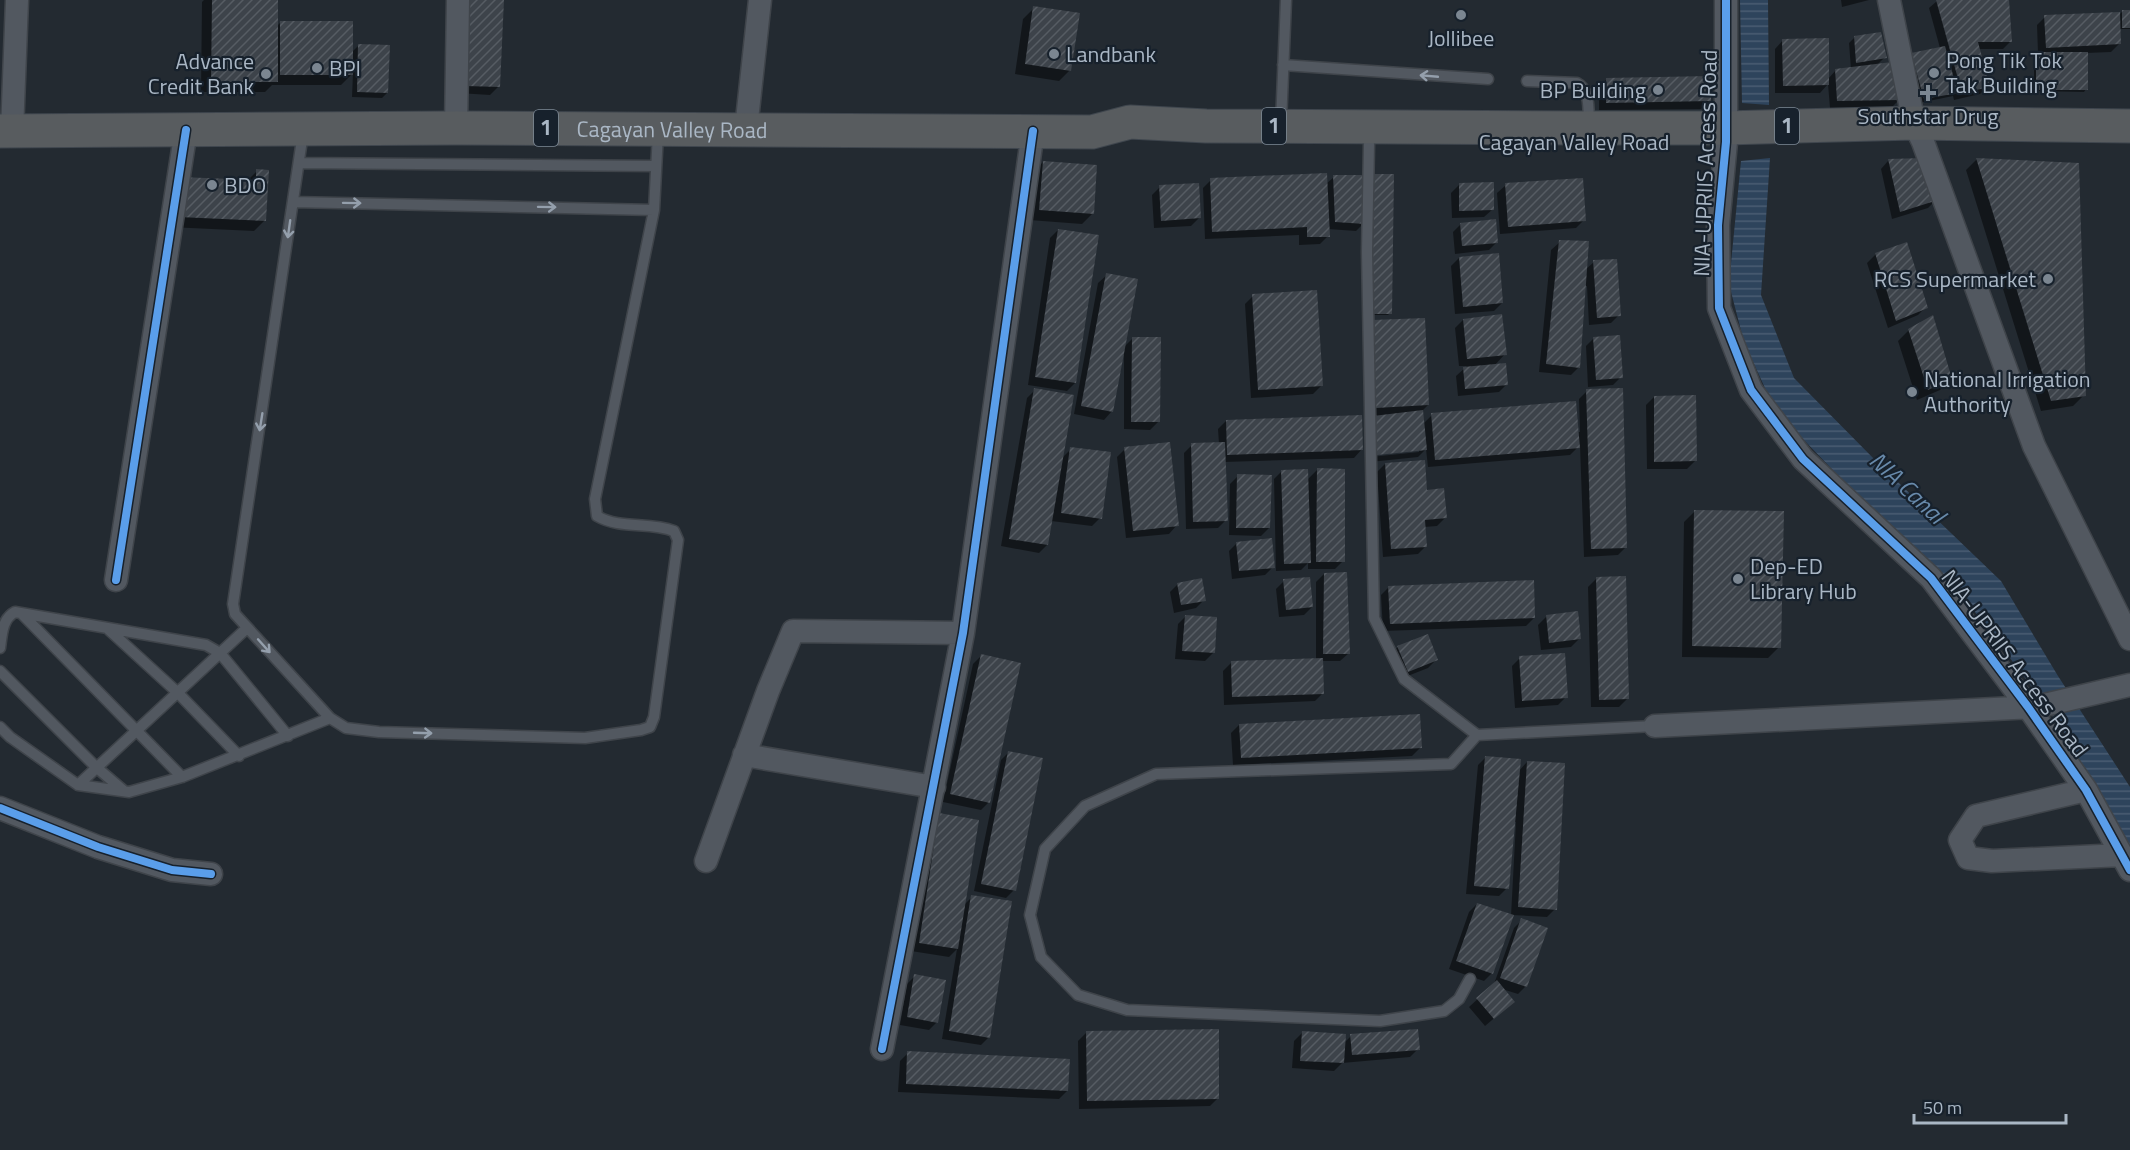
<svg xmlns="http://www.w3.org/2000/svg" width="2130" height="1150" font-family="'Titillium Web',sans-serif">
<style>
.water{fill:url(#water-rules)}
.shadow{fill:#0007;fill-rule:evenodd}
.building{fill:url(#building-hatch)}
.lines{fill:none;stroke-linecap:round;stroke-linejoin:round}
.lane-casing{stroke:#3f444a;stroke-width:13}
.street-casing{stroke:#3f444a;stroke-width:25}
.highway-casing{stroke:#3f464e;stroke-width:35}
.lane{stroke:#525860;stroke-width:10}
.street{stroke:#525860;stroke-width:22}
.highway{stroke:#585c5f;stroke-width:33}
.cycleway-casing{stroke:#17212c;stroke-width:11}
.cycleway{stroke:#5a9eea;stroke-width:8}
.oneway{stroke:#949fac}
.poi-dot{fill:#7b8691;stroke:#17212c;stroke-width:2}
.labels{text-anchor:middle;stroke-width:4.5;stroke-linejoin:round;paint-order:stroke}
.shield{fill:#17212c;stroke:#7e8a97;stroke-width:1.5}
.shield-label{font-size:21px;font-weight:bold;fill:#aab7c5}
.poi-label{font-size:22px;fill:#aab7c5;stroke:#17212c;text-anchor:start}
.street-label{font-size:22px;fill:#aab7c5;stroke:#17212c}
.water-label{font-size:24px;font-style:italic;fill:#688aab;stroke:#17212c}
</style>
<defs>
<pattern id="water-rules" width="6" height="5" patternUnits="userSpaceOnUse" patternTransform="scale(1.5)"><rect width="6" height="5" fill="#2e445c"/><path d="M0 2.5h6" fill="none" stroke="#4a5d72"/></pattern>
<pattern id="building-hatch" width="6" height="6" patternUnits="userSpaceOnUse" patternTransform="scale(1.5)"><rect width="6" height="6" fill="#3d434a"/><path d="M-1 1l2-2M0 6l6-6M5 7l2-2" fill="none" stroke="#565c63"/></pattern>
</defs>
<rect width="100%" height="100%" fill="#232a31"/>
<!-- water -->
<path class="water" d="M1740,0H1768L1769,105L1742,103Z
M1770,158L1761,295L1794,378L1877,462L2001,581L2058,676L2130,787V851L2067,737L2035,691L1959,591L1851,489L1775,410L1744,342L1729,284L1741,161Z"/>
<!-- shadow -->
<path class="shadow" d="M204,0H277V26L281,22L352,52L359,45L387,93L382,98L352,97L353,73L341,85H272L265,92H201L202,2Z
M470,0H481L498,87L490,95L458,93Z
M1841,0H1869L1842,7Z
M1937,1L2011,41L2003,49H1978L1988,86L1980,94L1954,100L1953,96L1919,103L1912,54L1940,48L1929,8Z
M1034,8L1070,70L1059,81L1015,74L1023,19Z
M2122,12H2130V29H2119V44L2111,52L2086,53V89L2084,92L2034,91V55L2038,53L2037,25L2045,17L2118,16Z
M1855,37L1885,57L1877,65L1899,100L1891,108H1830L1828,84L1820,93H1775V49L1783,40L1828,79L1836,70L1851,69L1849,43Z
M1607,79L1709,101L1701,109L1599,110V87Z
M1977,159L2084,395L2073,406L2041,411L1966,170Z
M1888,161L1936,200L1928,208L1892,219L1881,169Z
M1043,162L1093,213L1082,224L1029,220L1032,173Z
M257,171L265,220L254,231L169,227L170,190L246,182Z
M1375,176L1390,313L1388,315H1370L1373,178Z
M1334,177L1364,223L1356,231L1328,229V236L1320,244L1299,245V235L1205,239L1203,188L1211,180L1326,184Z
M1459,185L1493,209L1484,217L1452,218L1451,193Z
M1506,185L1584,220L1576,228L1500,234L1497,193Z
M1160,187L1199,218L1191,226L1154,228L1152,195Z
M1461,224L1497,242L1489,250L1455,254L1453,232Z
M1058,230L1075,383L1067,391L1028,385L1050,238Z
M1560,242L1586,269L1594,262L1619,315L1611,323L1589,325L1587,286H1585L1579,367L1571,375L1539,372L1551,250Z
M1876,254L1926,307L1918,315L1888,328L1867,263Z
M1459,258L1502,303L1494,311L1455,314L1451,266Z
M1107,275L1124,347L1132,339L1159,421L1150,430L1124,429V355H1123L1112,411L1104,420L1074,414L1098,283Z
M1253,296L1321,386L1313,394L1251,398L1245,304Z
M1463,320L1505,354L1494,366L1507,384L1499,392L1458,396L1456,376L1467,366H1459L1455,328Z
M1365,330L1428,405L1422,411L1423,424L1432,415L1580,432L1579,399L1587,391L1626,547L1618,555L1584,557L1580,445L1570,455L1428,467L1426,449L1418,457L1370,462L1366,425L1377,415H1369ZM1419,449V452L1370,457L1369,454Z
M1909,330L1951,379L1940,390L1917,400L1898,341Z
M1594,338L1621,377L1613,385L1588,387L1586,346Z
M1035,390L1062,458L1071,449L1100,518L1092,526L1051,521L1047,545L1039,553L1001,546L1027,398Z
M1654,397L1695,461L1687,469H1647L1646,405Z
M1226,421L1362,449L1354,458L1224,462L1226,520L1218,528L1186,529L1184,453L1192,445L1219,444L1218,429Z
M1125,449L1177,525L1169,534L1126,538L1117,457Z
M1385,464L1426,491L1445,518L1437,526L1424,527L1426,546L1418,554L1383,557L1377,472Z
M1317,470L1343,561L1335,569H1308V563L1301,570L1276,571L1274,479L1282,471L1307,480Z
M1238,476L1269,528L1261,536L1229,535L1230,484Z
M1695,511L1779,647L1768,658L1682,657L1684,522Z
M1237,543L1273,567L1265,575L1232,579L1229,551Z
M1324,574L1349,653L1340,661H1322L1323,693L1315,701L1224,705L1223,671L1231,663L1316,660V582Z
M1596,579L1627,699L1619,707H1591L1588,587Z
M1284,581L1312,607L1304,615L1279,617L1276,589Z
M1178,584L1204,600L1196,608L1174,613L1170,592Z
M1389,587L1534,618L1526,626L1383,631L1381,595Z
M1186,616L1213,653L1205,661L1175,659L1178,624Z
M1546,617L1579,639L1571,647L1541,650L1538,625Z
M1398,647L1436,660L1428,668L1400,679L1390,655Z
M981,656L989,802L981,810L943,802L973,664Z
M1520,658L1566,697L1558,705L1515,708L1512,666Z
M1239,725L1420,748L1412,756L1233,765L1231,733Z
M1009,752L1014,890L1006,898L974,891L1001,760Z
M1486,757L1518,772L1527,762L1555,909L1547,917L1512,915L1492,973L1484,981L1449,969L1469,912L1477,904L1511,916L1516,822H1513L1507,888L1499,896L1466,894L1478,765Z
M940,815L964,905L972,897L989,1037L981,1045L942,1039L957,949L949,957L911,951L932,823Z
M1522,920L1526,986L1518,994L1502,989L1505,1009L1485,1026L1469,1007L1494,984L1514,928Z
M915,976L937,1022L929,1030L900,1025L907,984Z
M1086,1033L1218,1098L1210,1106L1079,1109L1078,1041Z
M1302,1033L1344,1043L1351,1036L1418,1049L1410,1057L1342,1063L1334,1071L1292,1068L1294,1041Z
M908,1053L1067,1091L1059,1099L898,1092L900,1061Z"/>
<!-- building -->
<path class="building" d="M212,0H278V82H211Z
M469,0H504L500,87L465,86Z
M1936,0H2009L2012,42H1978L1990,87L1962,93Z
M1033,6L1080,13L1071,71L1025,64Z
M2122,10H2130V28H2122Z
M2120,12L2121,44L2046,48L2044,15Z
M280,21H353V75H280Z
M1881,32L1887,58L1856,63L1854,36Z
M1829,38V85L1783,86L1782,39Z
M358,44L390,45L388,93L357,92Z
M1945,46L1958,93L1924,99L1911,53Z
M2036,52H2088V90H2036Z
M1892,62L1900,100L1837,101L1835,69Z
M1711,76V101L1606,103V78Z
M1925,158L1938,200L1900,212L1888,159Z
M1976,158L2079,163L2086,396L2051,401Z
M1043,161L1097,165L1094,214L1039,210Z
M256,169L269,170L266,221L179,217L180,177L256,180Z
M1327,173L1330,237H1307V227L1212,232L1210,178Z
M1374,174H1394L1392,314H1372Z
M1333,175H1363L1365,224L1335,222Z
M1583,178L1586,221L1508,227L1505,183Z
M1494,182V210L1459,211V183Z
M1199,183L1201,218L1161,221L1159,185Z
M1496,219L1498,243L1462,246L1460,223Z
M1058,229L1099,235L1076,383L1035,377Z
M1559,240L1589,241L1580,368L1546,364Z
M1907,242L1928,308L1896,321L1875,253Z
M1499,253L1503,303L1463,307L1459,257Z
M1617,259L1621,316L1597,318L1593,260Z
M1106,273L1138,279L1113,412L1081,406Z
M1317,290L1323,386L1258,390L1252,294Z
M1502,314L1507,355L1467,359L1463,319Z
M1933,315L1952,379L1928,390L1908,329Z
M1425,318L1429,405L1376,408L1372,320Z
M1620,335L1623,378L1596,380L1593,337Z
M1132,337H1161L1160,422H1131Z
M1506,363L1508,385L1465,389L1463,367Z
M1034,388L1074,395L1048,545L1009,539Z
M1623,388L1627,548L1591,549L1586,389Z
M1696,395L1697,461L1654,462V396Z
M1576,401L1580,448L1435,460L1431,413Z
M1423,410L1427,450L1377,455L1373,416Z
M1362,415L1363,450L1227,455L1226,420Z
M1170,442L1179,526L1133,531L1124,447Z
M1225,442L1228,521L1193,522L1191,443Z
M1070,447L1111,452L1102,519L1061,513Z
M1425,460L1427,490L1444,488L1447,518L1425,520L1427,547L1391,549L1385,463Z
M1317,468L1345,469V562H1316Z
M1308,469L1311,563L1284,564L1281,470Z
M1237,474L1272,475L1270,528H1236Z
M1694,510L1784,511L1781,648L1692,646Z
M1272,538L1275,568L1239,571L1236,542Z
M1347,572L1350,654H1323L1324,573Z
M1626,576L1629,699L1599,700L1596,577Z
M1310,577L1313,607L1286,610L1283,579Z
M1202,578L1206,601L1181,605L1177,583Z
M1534,580L1535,618L1390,624L1388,586Z
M1578,611L1581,639L1549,643L1546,615Z
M1185,615L1217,617L1215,653L1182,651Z
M1428,634L1438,660L1408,672L1397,646Z
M1565,653L1568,698L1522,701L1519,656Z
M981,654L1021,663L990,803L950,794Z
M1323,658L1324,694L1232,697L1231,661Z
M1420,714L1422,748L1241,758L1239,724Z
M1008,751L1043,758L1016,891L981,884Z
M1485,756L1521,759L1509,889L1474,886Z
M1527,761L1565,763L1557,910L1518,907Z
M939,813L979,820L958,949L919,943Z
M971,895L1012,901L990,1038L949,1031Z
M1477,903L1514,915L1493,974L1456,961Z
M1521,918L1548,928L1527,987L1500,978Z
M914,974L946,980L938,1023L907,1017Z
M1497,980L1515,1002L1494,1019L1476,998Z
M1219,1029V1099L1087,1101L1086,1031Z
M1418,1029L1420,1050L1352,1055L1350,1034Z
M1302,1031L1346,1034L1344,1063L1300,1061Z
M907,1051L1070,1059L1068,1091L906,1084Z"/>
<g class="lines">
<defs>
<path id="lane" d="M1283,65L1488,79
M1527,81L1577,83C1591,90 1588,111 1589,125
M1281,124L1286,0
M303,133L233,604L235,614L330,718L346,728L379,732L585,738L641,730L650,727L654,717L678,540L674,531C649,521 621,530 597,516L595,499L654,210L658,133
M1369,144L1367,252L1374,618L1404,679L1477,735L1655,726
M299,163L656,166
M293,202L654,210
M21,613L182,777
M108,629L177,692L239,756
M0,648C2,634 2,619 15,612L206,645L220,653L288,736
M0,671L96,767L124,791
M0,727L10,737L78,785L129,792L182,777L330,718
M78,785L247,628
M1470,979L1459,999L1444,1011L1380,1021L1127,1010L1078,995L1041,957L1030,915L1045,849L1085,806L1156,774L1451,764L1477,735"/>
<path id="street" d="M1726,0V142L1718,225L1719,308L1751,390L1803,459L1931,578L2028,707L2086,790L2130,870
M1889,0L1914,123L1923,142L2034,446L2130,639
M456,128L458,0
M746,129L760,0
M12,132L17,0
M116,580L186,130
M1655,726L2036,707L2130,685
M744,755L934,787
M2086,790L1976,816L1960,840L1968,858L1992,861L2122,855
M0,808L98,847L172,870L211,874
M706,861L768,691L793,631L963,633
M882,1049L963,633L1033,131"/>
<g id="highway">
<path id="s1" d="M0,131L456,128L1092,132L1130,122L1206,126L1589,128H1726L1914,123L2130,126"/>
</g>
</defs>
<!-- lane casing -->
<use href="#lane" class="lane-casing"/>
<!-- street casing -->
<use href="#street" class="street-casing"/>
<!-- highway casing -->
<use href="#highway" class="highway-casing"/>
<!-- lane -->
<use href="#lane" class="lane"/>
<!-- street -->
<use href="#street" class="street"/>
<!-- highway -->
<use href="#highway" class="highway"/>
<defs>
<path id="cycleway" d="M1726,0V142L1718,225L1719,308L1751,390L1803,459L1931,578L2028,707L2086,790L2130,870
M116,580L186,130
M0,808L98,847L172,870L211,874
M882,1049L963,633L1033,131"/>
</defs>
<!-- cycleway casing -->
<use href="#cycleway" class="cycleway-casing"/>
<!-- cycleway -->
<use href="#cycleway" class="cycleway"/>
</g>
<!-- one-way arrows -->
<defs><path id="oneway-shaft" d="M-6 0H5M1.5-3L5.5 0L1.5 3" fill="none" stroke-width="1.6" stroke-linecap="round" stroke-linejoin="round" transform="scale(1.5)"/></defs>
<g class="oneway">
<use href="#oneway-shaft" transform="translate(1429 76) rotate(-175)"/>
<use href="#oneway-shaft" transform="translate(352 203) rotate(1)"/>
<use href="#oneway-shaft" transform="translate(547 207) rotate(1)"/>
<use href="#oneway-shaft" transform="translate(289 229) rotate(98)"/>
<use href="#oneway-shaft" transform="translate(261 422) rotate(99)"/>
<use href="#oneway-shaft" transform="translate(264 646) rotate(48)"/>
<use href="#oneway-shaft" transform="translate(423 733) rotate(2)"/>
</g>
<!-- markers -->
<g class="poi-dot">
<circle cx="1461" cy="15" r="6"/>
<circle cx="1054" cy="54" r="6"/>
<circle cx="317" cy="68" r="6"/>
<circle cx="1934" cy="73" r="6"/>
<circle cx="266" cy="74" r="6"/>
<circle cx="1658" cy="90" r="6"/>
<path d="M1925 84h6v6h6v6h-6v6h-6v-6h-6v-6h6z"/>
<circle cx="212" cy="185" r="6"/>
<circle cx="2048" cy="279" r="6"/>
<circle cx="1912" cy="392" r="6"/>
<circle cx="1738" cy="579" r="6"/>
</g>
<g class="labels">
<!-- shield labels -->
<g class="shield">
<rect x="1262" y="108" width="24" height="36" rx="4.5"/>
<rect x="1775" y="108" width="24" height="36" rx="4.5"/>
<rect x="534" y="110" width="24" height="36" rx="4.5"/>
</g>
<g class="shield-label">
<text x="1274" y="133">1</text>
<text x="1787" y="133">1</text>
<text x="546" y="135">1</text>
</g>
<!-- poi labels -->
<g class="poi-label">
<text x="1461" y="46" text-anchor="middle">Jollibee</text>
<text x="1066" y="62">Landbank</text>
<text x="1946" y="68">Pong Tik Tok<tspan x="1946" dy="25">Tak Building</tspan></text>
<text x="254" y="69" text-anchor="end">Advance<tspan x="254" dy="25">Credit Bank</tspan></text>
<text x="329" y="76">BPI</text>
<text x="1646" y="98" text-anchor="end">BP Building</text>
<text x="1928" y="124" text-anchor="middle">Southstar Drug</text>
<text x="224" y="193">BDO</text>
<text x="2036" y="287" text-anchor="end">RCS Supermarket</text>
<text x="1924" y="387">National Irrigation<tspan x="1924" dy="25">Authority</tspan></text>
<text x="1750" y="574">Dep-ED<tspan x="1750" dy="25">Library Hub</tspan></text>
</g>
<!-- street labels -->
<g class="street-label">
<text dy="8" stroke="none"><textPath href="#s1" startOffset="672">Cagayan Valley Road</textPath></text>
<text x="1574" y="150">Cagayan Valley Road</text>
<text transform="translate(1705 163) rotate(-88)" y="8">NIA-UPRIIS Access Road</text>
<text transform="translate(2015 663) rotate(53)" y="8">NIA-UPRIIS Access Road</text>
</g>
<!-- water labels -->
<g class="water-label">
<text transform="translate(1907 488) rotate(43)" y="8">NIA Canal</text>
</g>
</g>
<!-- scale -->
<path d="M1914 1114v9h152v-9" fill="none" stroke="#aab7c5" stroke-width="3"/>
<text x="1923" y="1114" font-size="18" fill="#aab7c5" stroke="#17212c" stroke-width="4.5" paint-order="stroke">50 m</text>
</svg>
